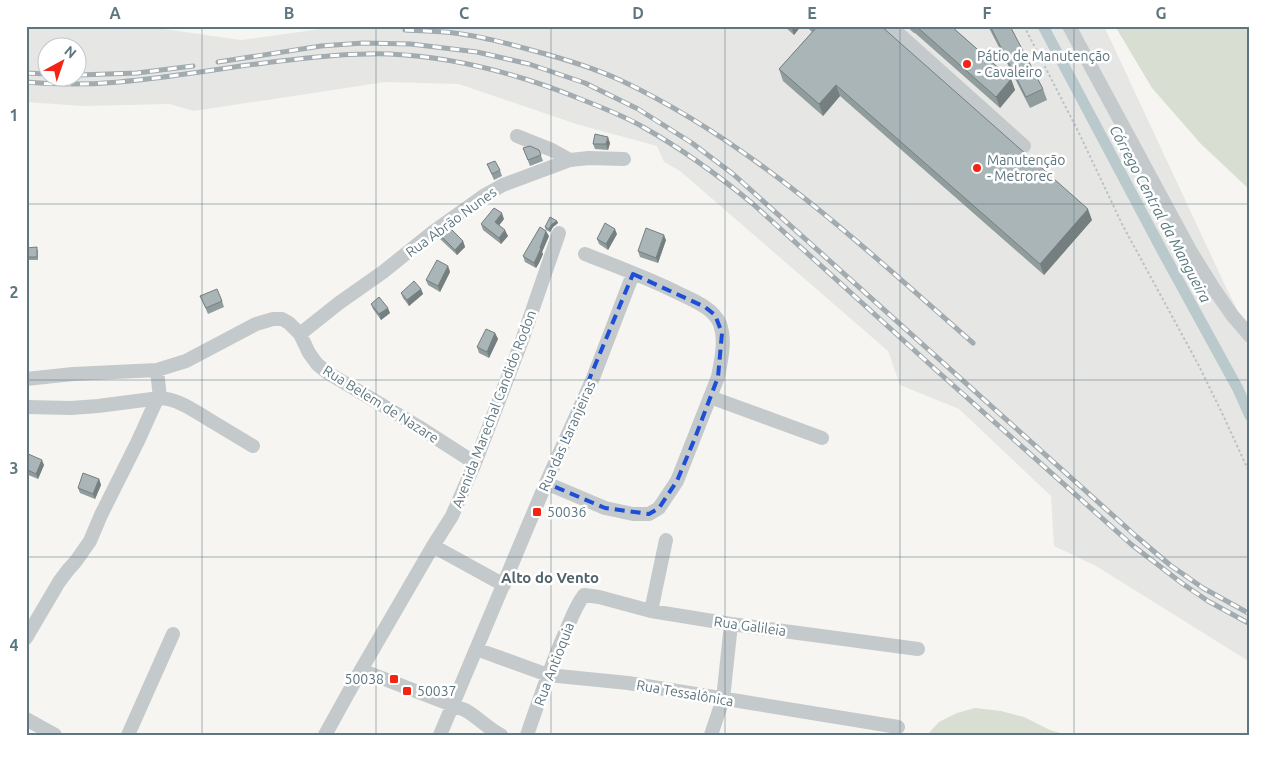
<svg xmlns="http://www.w3.org/2000/svg" width="1276" height="761" font-family="Ubuntu,sans-serif">
<style>
.built{fill:#e6e7e5;fill-rule:evenodd}
.green{fill:#d8ded2}
.lines{fill:none;stroke-linecap:round;stroke-linejoin:round}
.canal{stroke:#bacacc;stroke-width:11}
.path{stroke:#bec1c2;stroke-width:2;stroke-dasharray:2.5 2.5;stroke-linecap:butt}
.minor{stroke:#c4c9cb;stroke-width:14}
.rail-casing{stroke:#a2abaf;stroke-width:5}
.rail{stroke:#fff;stroke-width:3;stroke-dasharray:9;stroke-linecap:butt}
.wall{fill:#919c9d}
.shaded-wall{fill:#767f80}
.building{fill:#a9b5b7;stroke:#767f80}
.marked{fill:none;stroke:#1d4ed8;stroke-width:4;stroke-dasharray:10 6;stroke-linejoin:round}
.grid{fill:none;stroke:#5e767f;stroke-width:1;stroke-opacity:0.55}
.poi-dot{fill:#f32414;stroke:#fff;stroke-width:2}
.labels{text-anchor:middle;stroke-width:5;stroke-linejoin:round;paint-order:stroke}
.poi-label{font-size:14px;fill:#5e767f;stroke:#fff;text-anchor:start}
.street-label{font-size:14px;fill:#5e767f;stroke:#fff}
.water-label{font-size:15px;font-style:italic;fill:#58787c;stroke:#fff}
.neighbourhood-label{font-size:15px;font-weight:bold;fill:#50626a;stroke:#fff}
.neatline{fill:none;stroke:#5e767f;stroke-width:2}
.grid-label{font-size:16px;text-anchor:middle;font-weight:bold;fill:#5e767f}
</style>
<rect width="100%" height="100%" fill="#f6f5f1"/>
<!-- built -->
<path class="built" d="M26,26H143L241,40L343,26H1104L1224,283L1250,336V662L1096,566L1054,546L1051,496L959,409L900,385L888,351L680,171L664,162L657,146L576,124L459,84L385,82L194,111L169,104L83,106L26,102ZM48,48H78V78H48Z"/>
<!-- green -->
<path class="green" d="M1115,26H1250V190L1201,144L1152,88Z
M975,708L1001,711L1024,717L1050,730L1066,735H927L939,722L957,713Z"/>
<g class="lines">
<!-- canal -->
<path class="canal" d="M1043,26L1165,256L1238,389L1250,416"/>
<!-- path -->
<path class="path" d="M1024,26L1078,131L1123,226L1198,364L1223,415L1250,474"/>
<!-- minor -->
<path class="minor" d="M890,26L1024,146
M1069,26L1191,252L1214,289L1232,315L1250,336
M517,136L552,150L570,160
M300,334L339,303L383,272L433,232L485,195L503,185L570,160L589,158L624,159
M157,370L160,398
M26,379L73,374L157,370L186,361L256,324L273,319H282L289,323L300,334L309,353L317,364L328,373L419,427L475,463
M710,397L822,438
M26,407L71,408L98,406L160,398C178,399 193,410 208,419C223,428 238,437 253,446
M546,483L605,508L633,514H649L659,508L677,481L718,377C721,360 726,341 720,324C717,317 711,311 705,307C695,300 684,296 674,291C645,277 615,266 585,254
M433,546L504,585
M651,611L666,540
M26,638L59,582L68,570L76,561L90,541L101,515L138,441L157,399
M476,649L548,675L628,683L898,727
M361,670L465,710C478,717 488,729 501,735
M26,719L55,735
M128,735L173,634
M325,735L361,670L433,546L452,516L475,463L521,343L559,233
M440,735L546,483L593,378L633,274
M527,735C538,703 549,671 562,640C569,625 574,608 584,595L599,597L651,611L682,616L731,624L918,649
M711,735L723,699L731,624"/>
<defs>
<path id="rail" d="M405,30C421,31 438,31 454,33C480,36 506,43 531,50C561,58 592,67 620,80C754,143 863,247 973,343
M218,62L321,46L363,43L411,44L477,52L529,64L585,83L638,109L692,143L733,174L1137,537L1170,565L1203,588L1250,614
M26,73L48,74
M78,75L137,73L193,66
M26,82C115,91 202,69 290,60C323,56 356,53 390,54C456,57 522,75 583,100C603,108 624,116 643,127C682,149 718,175 753,204L936,370L1132,545L1183,584L1208,601L1250,624"/>
</defs>
<!-- rail casing -->
<use href="#rail" class="rail-casing"/>
<!-- rail -->
<use href="#rail" class="rail"/>
</g>
<!-- wall -->
<path class="wall" d="M784,26H801L794,35Z
M806,26H881L1092,220L1044,275L840,96L823,116L783,81L779,69L812,32Z
M906,26H951L1011,79L1015,90L1000,108L915,33H914Z
M988,26H1010L1043,89L1047,100L1030,108Z
M610,143L608,150L595,149L593,144Z
M523,148L539,150L543,161L530,166Z
M487,164L500,170L502,176L494,180Z
M504,219L499,225L508,236L501,244L483,230L481,224Z
M557,221L558,223L553,227L550,232L546,230L545,227Z
M438,233L463,241L465,247L457,255L440,239Z
M617,234L608,250L599,244L597,239Z
M549,236L542,252L543,254L539,263L536,268L525,262L523,256Z
M666,240L658,263L640,257L638,251Z
M26,248L38,250V260H26Z
M448,266L450,272L440,292L428,285L426,280Z
M421,289L423,294L409,306L403,298L401,293Z
M200,296L222,301L224,307L208,314Z
M371,304L390,313L381,320L373,309Z
M495,333L498,339L489,358L479,353L477,347Z
M26,453L44,465L38,479L26,474Z
M99,479L101,485L95,499L80,493L78,488Z"/>
<!-- shaded-wall -->
<path class="shaded-wall" d="M791,26H801L794,35Z
M1011,79L1015,90L1000,108L996,97Z
M836,85L840,96L823,116L819,104Z
M608,137L610,143L608,150L606,144Z
M1088,209L1092,220L1044,275L1040,264Z
M502,213L504,219L497,228L495,222Z
M557,221L558,223L553,227L550,232L549,229L552,224Z
M615,229L617,234L608,250L606,244Z
M505,230L508,236L501,244L499,238Z
M546,231L549,236L542,252L543,254L539,263L536,268L534,263Z
M664,235L666,240L658,263L656,258Z
M463,241L465,247L457,255L455,250Z
M448,266L450,272L440,292L438,286Z
M421,289L423,294L409,306L407,300Z
M388,308L390,313L381,320L379,314Z
M495,333L498,339L489,358L487,352Z
M42,460L44,465L38,479L36,474Z
M99,479L101,485L95,499L93,494Z"/>
<!-- building -->
<path class="building" d="M814,26H881L1088,209L1040,264L836,85L819,104L779,69L816,28Z
M916,26H951L1011,79L996,97Z
M990,26H1010L1043,89L1026,97Z
M595,134L608,137L606,144H593Z
M530,146L539,150L541,155L528,160L523,148Z
M495,161L500,170L492,174L487,164Z
M494,208L502,213L495,222L505,230L499,238L481,224Z
M550,217L557,221L552,224L549,229L545,227Z
M605,223L615,229L606,244L597,239Z
M447,225L463,241L455,250L438,233Z
M540,227L546,231L540,248H541L537,257L534,263L523,256Z
M646,228L664,235L656,258L638,251Z
M37,247V257H26V248Z
M437,260L448,266L438,286L426,280Z
M414,281L421,289L407,300L401,293Z
M217,289L222,301L206,308L200,296Z
M379,297L388,308L379,314L371,304Z
M486,329L495,333L487,352L477,347Z
M26,453L42,460L36,474L26,469Z
M83,473L99,479L93,494L78,488Z"/>
<!-- marked area -->
<path class="marked" d="M633,274L705,307L715,315L722,333L718,377L695,438L677,481L659,508L649,514L605,508L546,483Z"/>
<!-- grid -->
<path class="grid" d="M202,26V735M376,26V735M551,26V735M725,26V735M900,26V735M1074,26V735M26,204H1250M26,380H1250M26,557H1250"/>
<!-- markers -->
<g class="poi-dot">
<circle cx="967" cy="64" r="5"/>
<circle cx="977" cy="168" r="5"/>
<rect x="532" y="507" width="10" height="10" rx="2.5"/>
<rect x="389" y="674" width="10" height="10" rx="2.5"/>
<rect x="402" y="686" width="10" height="10" rx="2.5"/>
</g>
<g class="labels">
<!-- poi labels -->
<g class="poi-label">
<text x="977" y="61">Pátio de Manutenção<tspan x="977" dy="16">- Cavaleiro</tspan></text>
<text x="987" y="165">Manutenção<tspan x="987" dy="16">- Metrorec</tspan></text>
<text x="547" y="517">50036</text>
<text x="384" y="684" text-anchor="end">50038</text>
<text x="417" y="696">50037</text>
</g>
<!-- street labels -->
<g class="street-label">
<text transform="translate(451 222) rotate(-36)" y="5">Rua Abrão Nunes</text>
<text transform="translate(381 404) rotate(32)" y="5">Rua Belem de Nazare</text>
<text transform="translate(494 409) rotate(-69)" y="5">Avenida Marechal Candido Rodon</text>
<text transform="translate(567 436) rotate(-66)" y="5">Rua das Laranjeiras</text>
<text transform="translate(750 626) rotate(8)" y="5">Rua Galileia</text>
<text transform="translate(554 664) rotate(-69)" y="5">Rua Antioquia</text>
<text transform="translate(685 693) rotate(10)" y="5">Rua Tessalônica</text>
</g>
<!-- water labels -->
<g class="water-label">
<text transform="translate(1160 214) rotate(62)" y="5">Córrego Central da Mangueira</text>
</g>
<!-- neighbourhood labels -->
<g class="neighbourhood-label">
<text x="550" y="583">Alto do Vento</text>
</g>
</g>
<!-- border -->
<rect width="1276" height="761" fill="none" stroke="#ffffff" stroke-width="55"/>
<!-- north arrow -->
<g transform="translate(62 62) rotate(40)"><circle r="24" fill="#ffffff" stroke="#bfc8cc"/>
<path d="M0-4L9 19L0 12L-9 19Z" fill="#f32414"/>
<text y="-8" font-size="14" font-weight="bold" text-anchor="middle" fill="#5e767f">N</text>
</g>
<rect x="28" y="28" width="1220" height="706" class="neatline"/>
<g class="grid-label">
<text x="115" y="19">A</text>
<text x="289" y="19">B</text>
<text x="464" y="19">C</text>
<text x="638" y="19">D</text>
<text x="812" y="19">E</text>
<text x="987" y="19">F</text>
<text x="1161" y="19">G</text>
<text x="14" y="121">1</text>
<text x="14" y="298">2</text>
<text x="14" y="474">3</text>
<text x="14" y="651">4</text>
</g>
</svg>
